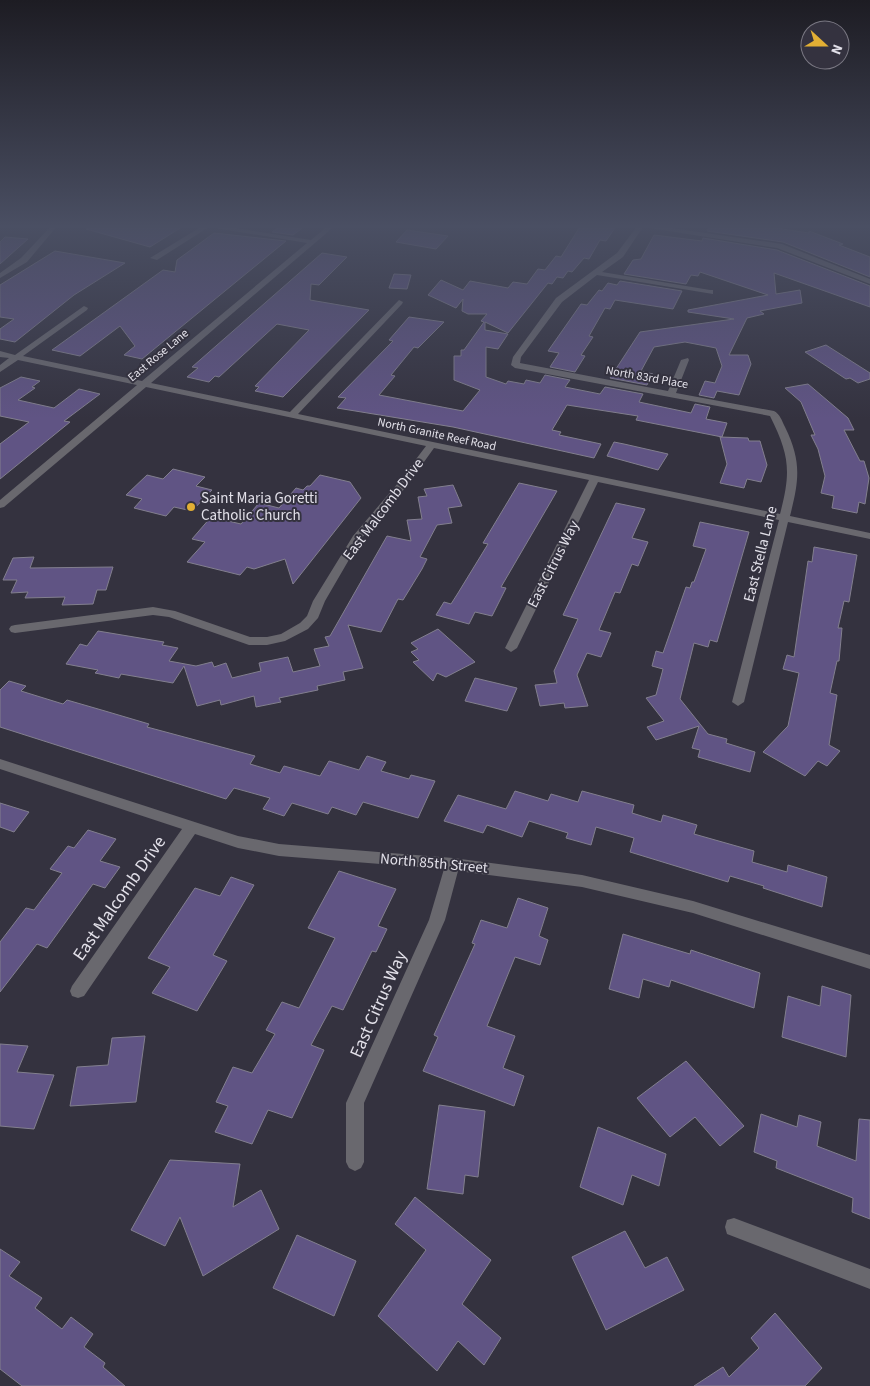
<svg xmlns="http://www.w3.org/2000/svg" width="870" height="1386" font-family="'Source Sans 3',sans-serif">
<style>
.building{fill:#605484;stroke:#827f8e}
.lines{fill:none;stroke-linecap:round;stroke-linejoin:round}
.minor{fill:#69686e;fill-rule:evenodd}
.poi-dot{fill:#e2af34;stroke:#34323f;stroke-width:2}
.labels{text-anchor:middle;stroke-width:4;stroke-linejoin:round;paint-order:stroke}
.far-street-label{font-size:12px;fill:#e2e0e9;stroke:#34323f}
.poi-label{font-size:15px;fill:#e2e0e9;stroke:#34323f;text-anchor:start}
.street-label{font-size:15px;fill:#e2e0e9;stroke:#34323f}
.near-street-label{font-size:18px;fill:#e2e0e9;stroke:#34323f}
</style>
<rect width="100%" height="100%" fill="#34323f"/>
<!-- building -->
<path class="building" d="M86,225H185L150,247L86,229Z
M281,225H306L293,235L272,232Z
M581,225H617L606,241L600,240L589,259L584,258L572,272L568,271L563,278L557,277L552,284L548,283L508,333L485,322V330L508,334L498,349L486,347V377L506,384L508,381L524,384L526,380L540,383L545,375L570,380L565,387L600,394L605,387L643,394L639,402L691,413L695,404L710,407L706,419L727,423L722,437L636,420L638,416L567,405L552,430L561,432L559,435L601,444L594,458L453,427L337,408L346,398L338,397L393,341L389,340L409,317L444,322L418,348L414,347L391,375L395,376L379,395L463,411L480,390L454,380V356H461V350H464L484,322L481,321L487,314H468L462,311L463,299L456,308L428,295L441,280L463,290L470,281L508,288L513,282L527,284L538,269L545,270L556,256L561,257Z
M710,225H755L809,233V231L843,244L839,245L870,257V277L783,242L707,231Z
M407,230L448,236L436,249L396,242Z
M214,233L286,241L142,359L124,355L135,346L120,326L80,356L52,350L163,270L175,272L177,260Z
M654,235L702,241L703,238L777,250L870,286V307L774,273L776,294L800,290L802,303L760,311L764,314L747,318L729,355H748L751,364L739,395L717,391L714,398L699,395L705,381L715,383L722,366L716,348L685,342L654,347L641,371L653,374L647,385L610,378L640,332L734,319L688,312V310L768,295L700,272L698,276L691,275L686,284L624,274L633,260L641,259Z
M5,237L28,239L0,264V242Z
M55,251L125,263L74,295L15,342L0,339V329L14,319L0,317V285Z
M322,253L347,257L319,285L311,284L310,300L369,310L283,397L255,391L259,387L255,386L309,330L277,324L219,377L215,376L209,382L187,377L198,368L192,367Z
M394,274L411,275L407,289L389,288Z
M620,281L682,291L673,309L615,300L610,309L605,308L589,336L593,337L581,355L585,356L575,372L550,367L559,353L548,351L581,304L587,305L599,290L602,291L608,283L617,285Z
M826,345L870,373V379L858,383L850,378L846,379L805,352Z
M21,377L40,381L32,387L35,388L18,400L54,408L79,389L100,394L64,421L70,422L0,479V444L29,422L0,416V388Z
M808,384L848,418L854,430H844L860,461H864L869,478L865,504L859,502L857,513L832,508L834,496L821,493L825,476L818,449L811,435H815L801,402L785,388Z
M720,437L748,438L749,441H760L767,465L761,482L747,479L744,488L720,483L727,464Z
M614,442L624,444L668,454L658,470L607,456Z
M173,469L205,477L196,486L212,490L192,511L174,507L166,516L134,508L142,499L126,495L147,475L163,479Z
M320,475L350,482L361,498L293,584L285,559L254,569L247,567L240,575L187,562L205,542L192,539L211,517L241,524L259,503L279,508L296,488L303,490L307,486H310Z
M519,483L557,491L501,587L506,588L492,616L475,612L469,624L436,615L444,602L451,604L458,593L488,544L483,543Z
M453,485L462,506L448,508L452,523L437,525L420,557L427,559L422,569L403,600L398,599L381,632L348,625L363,668L343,672L345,680L317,686L318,690L279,698L281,702L256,707L254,696L221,705L220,700L197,706L184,666L173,683L121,674L119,678L95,673L98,670L66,664L80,644L87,646L98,631L164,642L162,645L178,648L169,661L196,666L212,662L214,667L226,663L232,678L261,671L259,663L288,657L293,672L320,666L314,649L329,646L325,637L330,636L387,536L411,541L407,520L422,519L418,497L427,496L424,489Z
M616,503L645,509L632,538L648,542L638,566L632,564L620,593L615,592L599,630L611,633L601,657L587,653L577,675L588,706L565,708L564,703L540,706L535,685L557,683L554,671L578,619L563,615Z
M700,522L749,532L717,642L710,640L708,647L694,643L680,699L708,734L727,739L726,743L755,752L750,772L698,757L700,750L692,748L699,726L656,740L647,727L664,721L646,698L656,695L663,669L652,666L656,651L663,653L686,587L690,588L692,582H694L706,549L693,546Z
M814,547L857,555L849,602L844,601L838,628H842L839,661H837L830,693L837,695L829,745L840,751L827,766L818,761L805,776L763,752L788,726L799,673L783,669L787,655L794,657L808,561L812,562Z
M34,557L30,568L113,567L106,590H97L93,604L62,605L65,597L25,598L28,592L11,593L17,580H3L13,558Z
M438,629L475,662L446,677L437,673L433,681L413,662L419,660L411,652L418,649L411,643Z
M475,678L517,688L507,711L465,701Z
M9,681L26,686L21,691L63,704L67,700L105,711L149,724L147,727L255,756L250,764L280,773L284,766L320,776L329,761L359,770L367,756L386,762L381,771L409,779L411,775L435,781L418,818L363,802L356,815L332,807L328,814L292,803L284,816L263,809L270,798L234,788L226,799L0,727V690Z
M515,791L548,801L551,794L578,802L582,791L634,805L632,813L661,822L663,815L697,825L694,834L754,851L752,862L787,872L788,865L827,877L822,907L763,888L764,886L730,876L728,882L630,852L634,838L596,827L591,845L566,838L568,833L529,821L522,837L487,825L483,833L444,821L458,795L506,809Z
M0,803L29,812L14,832L0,827Z
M88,830L116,839L100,861L120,867L105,888L93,884L47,948L37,944L0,992V942L26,908L34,910L62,873L50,869L68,846L74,848Z
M339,871L396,889L378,926L387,929L376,952L372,951L343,1010L332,1006L311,1045L324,1050L292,1118L268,1110L252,1144L215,1132L228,1106L216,1102L233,1067L252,1073L275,1034L266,1030L282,1002L299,1008L335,938L308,928Z
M231,877L254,885L213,955L227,961L197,1011L152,993L170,967L148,958L195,888L220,896Z
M518,898L548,908L539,936L548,940L540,965L515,957L487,1026L515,1036L503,1068L524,1076L514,1106L423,1071L438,1037L434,1035L475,944L472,943L481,920L507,928Z
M623,934L690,954L691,950L760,973L754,1008L671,980L669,987L643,979L639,998L609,989Z
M822,986L851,995L846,1057L782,1037L788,996L820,1006Z
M145,1036L136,1102L70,1106L77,1067L108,1065L112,1038Z
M0,1044L28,1046L17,1072L54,1075L34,1129L0,1126Z
M686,1061L744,1126L720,1146L695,1117L670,1137L637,1098Z
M439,1105L485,1111L478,1177L465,1175L463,1194L427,1189Z
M761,1114L797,1127L799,1115L821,1122L817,1146L856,1161L859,1119L870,1120V1219L852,1212L853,1198L776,1168L777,1161L754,1152Z
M598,1127L666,1154L659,1186L632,1175L623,1205L580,1187Z
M170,1160L240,1164L233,1207L261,1190L279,1229L203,1276L180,1217L165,1246L131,1230Z
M415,1197L491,1260L462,1304L501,1338L484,1365L458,1341L437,1371L378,1316L426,1250L395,1224Z
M625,1231L645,1268L667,1257L684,1290L606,1330L572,1257Z
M297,1235L356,1261L334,1316L273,1288Z
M0,1249L20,1262L9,1276L42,1298L35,1308L62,1329L71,1317L93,1334L84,1347L105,1363L103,1367L125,1386H22L0,1369Z
M775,1313L822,1368L805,1386H694L723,1367L729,1377L759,1348L751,1338Z"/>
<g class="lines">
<!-- minor -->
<path class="minor" d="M52,225H58L27,262L0,278V273L21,258Z
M204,225H217L311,240L329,225H336L151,383L290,412L399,300L403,302L402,304L298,414L780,514C791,472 790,456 770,416L515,368L511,365L513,357L556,298L617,253L638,225H651L782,244L870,279V284L777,248L643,227L623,257L602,272L710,290H713V294L597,275L562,302L521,357L520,363L668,391L681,360L688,358L689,360L676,393L774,411C780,414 782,421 785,427C802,462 799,480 790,516L870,533V539L788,522L744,702L738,706L732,702L779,520L598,482L517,648L511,652L505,648L589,480L434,448L406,487L361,539L325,601L318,618L308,629L285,641L267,645H249L169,617L153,615L15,633L11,632L9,629L11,626L15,625L153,607L175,611L250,637H267L281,634L300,623L307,616L313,601L353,536L398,483L426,446L146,387L4,507L0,508V500L137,385L18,360L0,372V365L9,358L0,357V351L15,355L84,306L88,308L87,310L23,356L142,381L307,243L209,227L157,260L150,258Z
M0,759L238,836L279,844L453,858L582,875L693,901L870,955V969L693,913L582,887L458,871L445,920L364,1103V1162L361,1168L355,1171L349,1168L346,1162V1103L429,920L444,869L279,856L238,848L195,834L84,996L78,998L72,996L70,991L72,986L182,829L0,769Z
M734,1218L870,1269V1289L727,1234L725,1227L727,1220Z"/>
</g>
<!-- sky -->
<linearGradient id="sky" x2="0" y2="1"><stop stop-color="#1d1c23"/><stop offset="0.54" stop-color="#4a4f63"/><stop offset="1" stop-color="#4a4f63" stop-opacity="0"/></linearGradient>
<rect width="870" height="419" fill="url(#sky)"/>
<!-- markers -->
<circle class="poi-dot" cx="191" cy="507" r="5"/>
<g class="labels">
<!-- far-street labels -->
<g class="far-street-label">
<text transform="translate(158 355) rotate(-40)" y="4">East Rose Lane</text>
<text transform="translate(647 377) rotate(10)" y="4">North 83rd Place</text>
<text transform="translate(437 434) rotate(12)" y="4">North Granite Reef Road</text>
</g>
<!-- poi labels -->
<g class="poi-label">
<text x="201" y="503">Saint Maria Goretti<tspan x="201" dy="17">Catholic Church</tspan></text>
</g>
<!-- street labels -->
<g class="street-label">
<text transform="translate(383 509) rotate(-53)" y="5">East Malcomb Drive</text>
<text transform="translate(760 554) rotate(-76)" y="5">East Stella Lane</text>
<text transform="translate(553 564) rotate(-63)" y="5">East Citrus Way</text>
<text transform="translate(434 863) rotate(5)" y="5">North 85th Street</text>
</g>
<!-- near-street labels -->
<g class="near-street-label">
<text transform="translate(119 898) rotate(-55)" y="6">East Malcomb Drive</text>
<text transform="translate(378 1004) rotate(-66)" y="6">East Citrus Way</text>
</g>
</g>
<!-- north arrow -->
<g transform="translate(825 45) rotate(111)"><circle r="24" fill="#34323f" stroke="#7a7883"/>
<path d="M0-4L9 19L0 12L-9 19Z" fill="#e2af34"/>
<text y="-8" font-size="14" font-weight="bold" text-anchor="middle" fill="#e2e0e9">N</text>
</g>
</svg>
